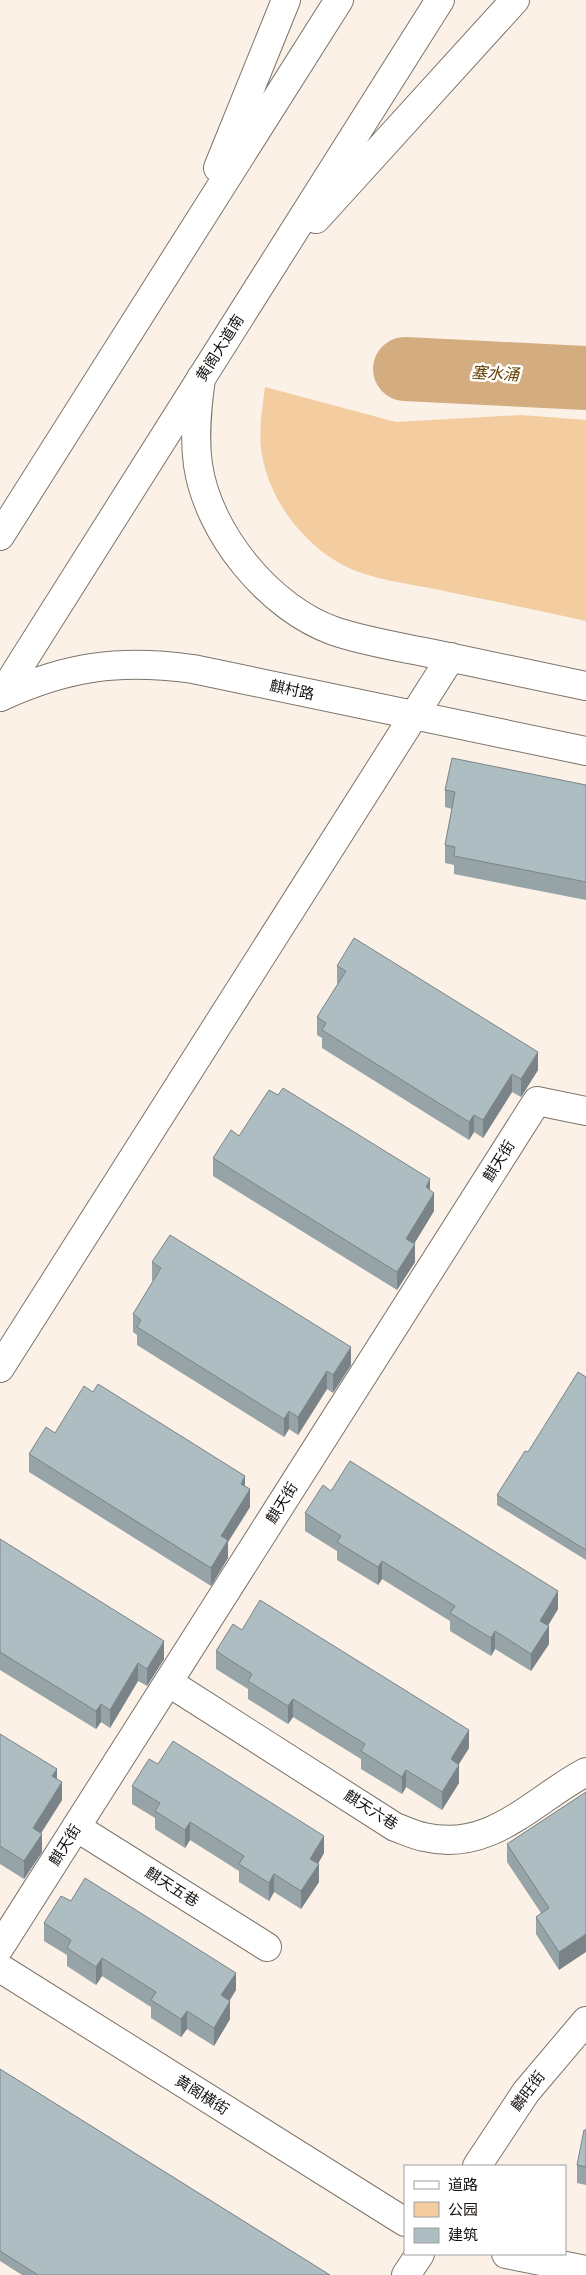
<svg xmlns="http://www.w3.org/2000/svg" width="586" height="2275" font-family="'Playfair Display','Noto Sans SC',serif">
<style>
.green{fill:#f3cda0}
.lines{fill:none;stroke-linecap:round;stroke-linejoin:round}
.river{stroke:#d3ad80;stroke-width:64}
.minor-casing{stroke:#7c746b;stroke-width:30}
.major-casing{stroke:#7c746b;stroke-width:30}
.minor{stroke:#fff;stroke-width:28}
.major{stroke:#fff;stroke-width:28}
.wall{fill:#96a3a7}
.shaded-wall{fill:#7a8488}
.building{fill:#aebdc2;stroke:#7a8488}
.labels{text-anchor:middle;stroke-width:5;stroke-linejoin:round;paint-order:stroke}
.street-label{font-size:15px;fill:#15110e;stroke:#fff}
.water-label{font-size:16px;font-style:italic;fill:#674209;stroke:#fff}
</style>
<rect width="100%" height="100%" fill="#fbf1e6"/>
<!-- green -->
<path class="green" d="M265,387L396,422L521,415L586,420V621C540,611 494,601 449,592C419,585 385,582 356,571C309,552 271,505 262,455C258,432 262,410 265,387Z"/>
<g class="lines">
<!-- river -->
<path class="river" d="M405,369L586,378"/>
<defs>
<path id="minor" d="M201,378C197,407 194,436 198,465C208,533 269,608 334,631C366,642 401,647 434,654C485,665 535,675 586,686
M0,697C68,666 119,659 193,669L586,751
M0,1368L451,657
M168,1682L395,1827C404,1830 414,1835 424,1837C491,1853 533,1800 586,1772
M76,1827L267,1947
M0,1947L537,1101L586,1111
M0,1968L405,2222
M477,2166L526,2092L586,2021
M506,2254L586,2270
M406,2275L420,2254"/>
<path id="major" d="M218,168L286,0
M316,219L515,0
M0,536L339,0
M0,697L440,0"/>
</defs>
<!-- minor casing -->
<use href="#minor" class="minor-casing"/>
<!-- major casing -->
<use href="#major" class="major-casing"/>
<!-- minor -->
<use href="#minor" class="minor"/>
<!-- major -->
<use href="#major" class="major"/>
</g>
<!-- wall -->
<path class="wall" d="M586,785V900L454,874V865L445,863V845L452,809L445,807V790Z
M337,966L538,1070L521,1097L512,1092L483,1138L474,1132L469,1140L322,1048V1038L317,1035V1017L338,984L337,983Z
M239,1136L430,1190L434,1211L414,1244L415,1262L397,1290L213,1176V1158Z
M152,1262L351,1365L333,1393L327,1389L298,1435L289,1429L284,1437L137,1345V1335L133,1332V1314L153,1281L152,1280Z
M586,1377V1560L497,1505V1495L528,1452Z
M29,1454L245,1487L250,1507L228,1542V1558L211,1586L29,1472Z
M331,1491L558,1609L548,1626L549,1644L531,1671L495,1649L491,1656L450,1631V1621L382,1579L378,1585L337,1560V1551L305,1531V1513Z
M0,1539L164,1659L147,1686L138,1681L110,1728L101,1722L96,1729L0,1670Z
M242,1630L469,1748L458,1764L459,1783L442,1810L406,1787L402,1794L361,1769V1759L293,1717L288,1724L248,1699V1689L216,1669V1651Z
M0,1734L57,1779L62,1800L41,1833L42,1852L24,1879L0,1864Z
M158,1764L324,1853L318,1864L319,1882L301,1909L274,1892L269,1901L239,1882V1871L190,1840L185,1848L155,1829V1818L132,1804V1786Z
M586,1792L559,1970L536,1934V1917L541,1913L507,1862V1844Z
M71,1901L236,1990L230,2000V2019L214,2046L187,2029L181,2037L151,2018V2007L102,1976L96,1985L67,1966V1955L44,1941V1923Z
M0,2069L330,2275H22L0,2261Z
M586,2130V2185L577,2183V2165Z"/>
<!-- shaded-wall -->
<path class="shaded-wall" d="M538,1052V1070L521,1097V1079Z
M512,1074V1092L483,1138V1120Z
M474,1115V1132L469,1140V1122Z
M430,1179V1197L426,1187Z
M434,1193V1211L406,1257V1239Z
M415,1244V1262L397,1290V1272Z
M351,1347V1365L333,1393V1375Z
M327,1371V1389L298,1435V1417Z
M289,1411V1429L284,1437V1419Z
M245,1476V1494L241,1484Z
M250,1489V1507L228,1542V1558L211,1586V1568L221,1536Z
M382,1561V1579L378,1585V1567Z
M558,1591V1609L540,1638V1621Z
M549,1626V1644L531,1671V1654Z
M495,1631V1649L491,1656V1638Z
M164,1641V1659L147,1686V1669Z
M138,1663V1681L110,1728V1710Z
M293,1699V1717L288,1724V1706Z
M101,1704V1722L96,1729V1711Z
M469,1730V1748L451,1777V1759Z
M459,1765V1783L442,1810V1792Z
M57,1769V1787L52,1776Z
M406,1770V1787L402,1794V1777Z
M62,1782V1800L33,1846V1828Z
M190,1822V1840L185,1848V1830Z
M42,1834V1852L24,1879V1861Z
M324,1836V1853L310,1877V1859Z
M319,1864V1882L301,1909V1891Z
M274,1874V1892L269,1901V1883Z
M586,1934V1952L559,1970V1952Z
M102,1958V1976L96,1985V1967Z
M236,1973V1990L221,2013V1995Z
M230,2001V2019L214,2046V2028Z
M187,2011V2029L181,2037V2019Z"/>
<!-- building -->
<path class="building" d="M452,758L586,785V882L454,856L455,847L445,845L455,792L445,790Z
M354,938L538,1052L521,1079L512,1074L483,1120L474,1115L469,1122L322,1030L326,1023L317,1017L346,971L337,966Z
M283,1088L430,1179L426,1187L434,1193L406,1239L415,1244L397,1272L213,1158L231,1130L239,1136L269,1090L278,1095Z
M170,1235L351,1347L333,1375L327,1371L298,1417L289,1411L284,1419L137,1327L141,1320L133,1314L161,1268L152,1262Z
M578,1372L586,1377V1550L497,1495L525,1451L528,1452Z
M98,1384L245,1476L241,1484L250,1489L221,1536L228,1540L211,1568L29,1454L46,1427L55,1433L84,1386L93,1392Z
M350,1461L558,1591L540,1621L549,1626L531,1654L495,1631L491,1638L450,1613L455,1606L382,1561L378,1567L337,1542L341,1536L305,1513L323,1485L331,1491Z
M0,1539L164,1641L147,1669L138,1663L110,1710L101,1704L96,1711L0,1652Z
M260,1600L469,1730L451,1759L459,1765L442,1792L406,1770L402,1777L361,1751L365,1744L293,1699L288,1706L248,1681L252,1674L216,1651L233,1624L242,1630Z
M0,1734L57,1769L52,1776L62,1782L33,1828L42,1834L24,1861L0,1846Z
M173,1741L324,1836L310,1859L319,1864L301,1891L274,1874L269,1883L239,1864L244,1856L190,1822L185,1830L155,1811L160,1803L132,1786L149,1759L158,1764Z
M586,1792V1934L559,1952L536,1917L549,1908L507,1844Z
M85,1878L236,1973L221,1995L230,2001L214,2028L187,2011L181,2019L151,2000L156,1992L102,1958L96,1967L67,1948L71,1940L44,1923L61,1896L71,1901Z
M0,2069L330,2275H38L0,2251Z
M584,2130H586V2167L577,2165Z"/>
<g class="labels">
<!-- street labels -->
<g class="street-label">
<text transform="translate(220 348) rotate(-58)" y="5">黄阁大道南</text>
<text transform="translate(292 690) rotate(12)" y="5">麒村路</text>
<text transform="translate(499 1161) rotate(-58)" y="5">麒天街</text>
<text transform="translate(282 1503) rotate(-58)" y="5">麒天街</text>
<text transform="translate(371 1810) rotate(32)" y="5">麒天六巷</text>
<text transform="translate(65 1845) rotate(-58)" y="5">麒天街</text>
<text transform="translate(172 1887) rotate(32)" y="5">麒天五巷</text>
<text transform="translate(528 2091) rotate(-53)" y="5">麟旺街</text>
<text transform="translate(202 2095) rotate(32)" y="5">黄阁横街</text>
</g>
<!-- water labels -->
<g class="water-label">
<text transform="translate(495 373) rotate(3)" y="6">塞水涌</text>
</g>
</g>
<!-- legend -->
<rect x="404" y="2165" width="162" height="90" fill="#ffffff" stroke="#a1a09f"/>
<rect x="414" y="2181" width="25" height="8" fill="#ffffff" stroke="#a1a09f"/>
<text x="448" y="2190" font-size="15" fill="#15110e">道路</text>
<rect x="414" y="2202" width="25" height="15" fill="#f3cda0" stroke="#a1a09f"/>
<text x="448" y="2215" font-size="15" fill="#15110e">公园</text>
<rect x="414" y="2228" width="25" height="15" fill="#aebdc2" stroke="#a1a09f"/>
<text x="448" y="2240" font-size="15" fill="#15110e">建筑</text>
</svg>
